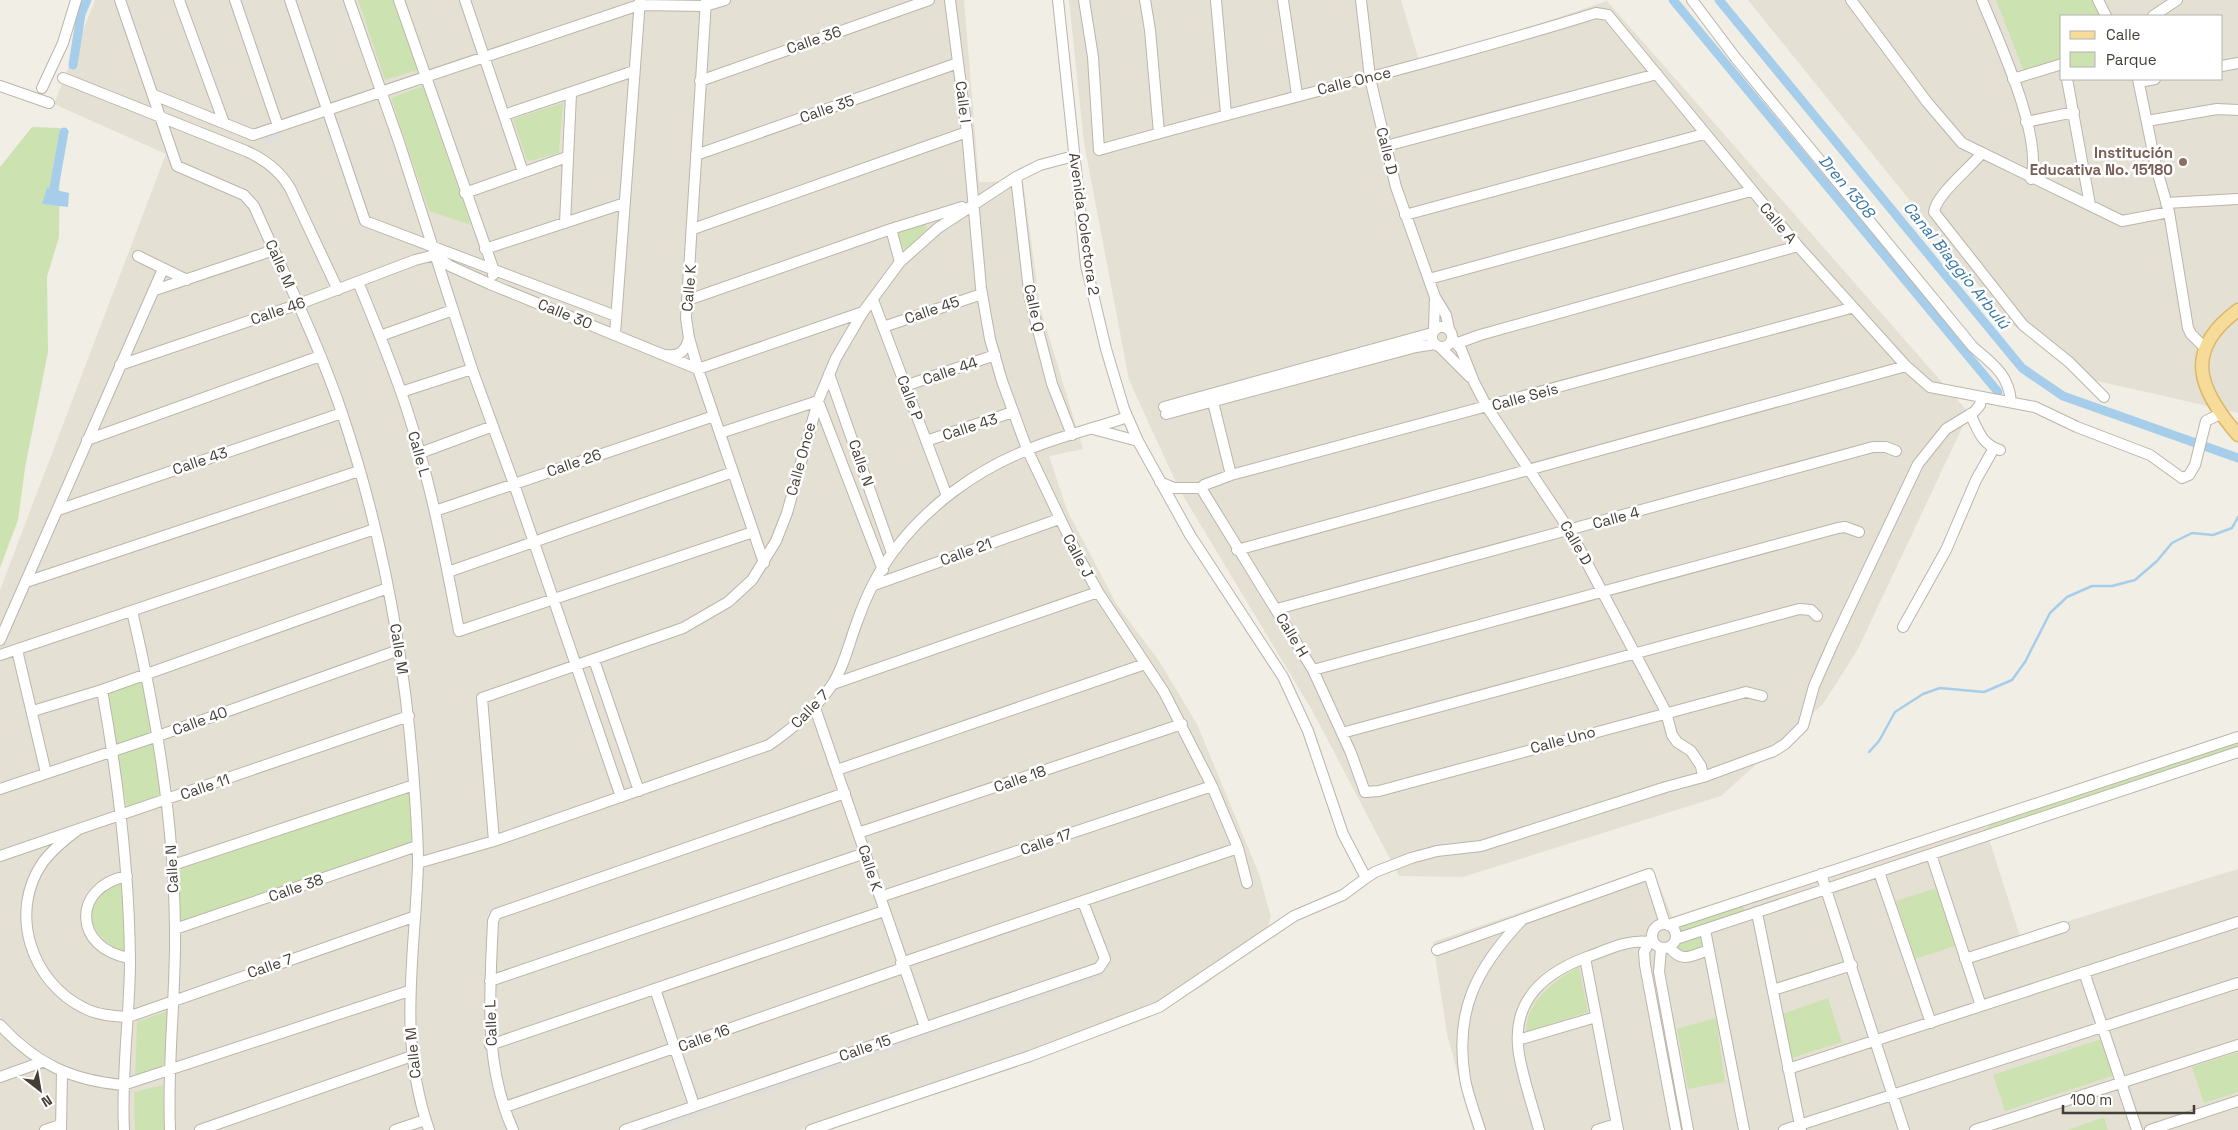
<svg xmlns="http://www.w3.org/2000/svg" width="2238" height="1130" font-family="'Space Grotesk',sans-serif">
<style>
.residential{fill:#e5e0d4;fill-rule:evenodd}
.green{fill:#cce3b1}
.parking{fill:#e0deda}
.water{fill:#a6ceea}
.lines{fill:none;stroke-linecap:round;stroke-linejoin:round}
.stream{stroke:#a6ceea;stroke-width:2.5}
.canal{stroke:#a6ceea;stroke-width:9}
.minor-casing{stroke:#bcb5a9;stroke-width:12}
.major-casing{stroke:#dab96b;stroke-width:15}
.minor{stroke:#fff;stroke-width:10}
.major{stroke:#f7dc99;stroke-width:12}
.education-dot{fill:#8d6e63;stroke:#fff;stroke-width:2}
.labels{text-anchor:middle;stroke-width:5;stroke-linejoin:round;paint-order:stroke}
.street-label{font-size:15px;fill:#443e36;stroke:#fff}
.education-label{font-size:15px;font-weight:bold;fill:#785e54;stroke:#fff;text-anchor:end}
.water-label{font-size:16px;font-style:italic;fill:#3777a7;stroke:#fff}
</style>
<rect width="100%" height="100%" fill="#f1eee6"/>
<!-- residential -->
<path class="residential" d="M95,0H964L979,182L1023,181L1040,307L1083,449L1049,456L1067,510L1117,605L1159,661L1197,724L1259,874L1271,917L1265,933L1206,984L1164,1008L800,1130H0V590L166,154L54,104Z
M1069,0H1401L1420,64L1607,1L1969,413L1858,649L1823,704L1721,796L1463,877L1399,876L1312,710L1179,489L1129,380L1084,143Z
M1748,0H2238V413L2080,377L2048,349L2008,322ZM2062,16H2222V79H2062Z
M1982,817L2020,936L2238,869V1130H1473L1447,1034L1433,942L1652,867L1672,917Z"/>
<!-- green -->
<path class="green" d="M358,0H394L418,70L385,80Z
M1996,0H2093L2100,16H2062V58L2024,72Z
M423,86L471,225L429,211L391,98Z
M563,103L559,153L530,161L527,160L513,119Z
M32,127L60,128L59,237L47,277L48,352L25,468L18,520L0,568V167Z
M924,223L927,229L906,249H901L897,233Z
M144,679L154,733L117,746L106,691Z
M2238,740V749L1984,832V829L1999,819Z
M152,742L156,744L163,797L127,808L117,753Z
M411,792L414,843L180,923L178,870Z
M122,880L126,954C101,943 77,918 102,892C106,887 116,884 122,880Z
M1936,888L1955,946L1915,959L1896,901Z
M1743,904L1744,912L1681,933L1676,928V926Z
M1697,937L1703,939L1701,947L1682,953L1676,948L1682,942Z
M1579,967L1588,1012L1526,1032C1526,1001 1555,980 1579,967Z
M1828,998L1842,1042L1792,1058L1782,1014Z
M168,1011L164,1069L135,1076L137,1022Z
M1716,1018L1725,1082L1688,1089L1677,1029Z
M2101,1039L2113,1076L2005,1111L1993,1075Z
M2238,1052V1092L2204,1103L2192,1067Z
M163,1085L165,1130H135L134,1092Z
M2104,1117L2108,1130H2067Z"/>
<!-- parking -->
<path class="parking" d="M281,130L283,138L264,145L261,137Z
M1099,971L1105,976L753,1097L744,1093Z
M724,1101L730,1105L658,1130H638Z"/>
<!-- water -->
<path class="water" d="M47,188L69,193L68,207L42,204Z"/>
<g class="lines">
<!-- stream -->
<path class="stream" d="M1869,752L1879,741L1895,712L1923,694L1940,688L1984,692L2012,680L2025,662L2050,613L2067,597L2092,586H2112L2135,580L2157,561L2172,543L2192,533L2213,535L2232,528L2238,517"/>
<!-- canal -->
<path class="canal" d="M1673,0L1998,392
M1719,0L2022,368L2063,396L2238,458
M73,65L81,14L87,0
M54,188L64,132"/>
<defs>
<path id="minor" d="M120,0L177,166L244,195L254,206C284,274 318,342 342,413C382,532 405,658 414,783C416,810 418,838 418,864C415,958 397,1037 429,1130
M179,0L224,123
M235,0L278,126
M290,0L365,221L616,316
M349,0L399,142L472,369L514,484L621,797
M399,0L494,271L493,275
M465,0L523,172
M950,0L967,132L981,288L990,339L1002,381L1027,449L1078,556L1098,592L1164,692L1212,786L1238,848L1247,883
M1058,0L1086,265L1106,349L1124,409L1138,441L1190,535L1283,677L1308,731L1343,834L1366,878L1375,872L1411,858L1437,851L1481,846L1666,787L1703,777L1774,751L1785,744L1803,726L1814,686L1833,643L1918,464L1946,429L1974,412L1980,405L1981,398
M1084,0L1093,57L1099,150C1265,103 1432,64 1596,13L1608,15L1798,246L1906,366L1930,387L2035,407L2077,427L2150,455L2182,478L2189,475L2195,465L2206,421L2220,414
M1145,0L1150,30L1159,133
M1216,0L1226,114
M1283,0L1297,95
M1361,0L1370,78L1386,146L1396,187L1435,297L1434,330
M1692,0L1735,57L1973,347C1993,364 2009,375 2011,402
M1851,0L1927,102L1962,143L2122,221L2169,212L2188,328L2191,334L2204,347
M1982,0C1999,42 2043,136 2031,179
M2098,0L2106,16
M706,1L686,318L689,338L698,369L764,563
M2153,16L2177,0
M2222,66L2238,63
M63,78L246,151C264,159 280,171 290,188L338,290
M2013,79L2062,64
M2067,79L2090,205
M2138,79L2156,167L2169,212
M700,81L929,0
M2139,82L2155,79
M0,86L49,103
M42,88L63,43L76,0
M154,95L253,135L639,5L705,6L725,0
M504,115L634,71
M2147,121L2217,109L2238,110
M2026,122L2074,112
M1386,146L1657,74
M1982,153C1970,168 1936,195 1934,212L2023,325L2069,362L2104,397
M696,155L958,63
M1016,177L1030,299L1052,384L1072,435
M465,193L567,157
M2166,203L2238,199
M1405,215L1704,134
M565,223L571,94
M693,229L967,132
M891,229L900,262
M485,249L625,203
M435,255L450,266L490,284L698,369L863,312
M138,256L187,280
M1429,279L1751,191
M358,282C373,318 388,355 401,392C428,469 444,551 459,631L753,532
M155,290L274,250
M1435,297L1446,315L1449,329
M688,300L891,229L962,207
M873,300L947,496
M1432 337a10 10 0 1 1 20 0a10 10 0 1 1-20 0Z
M883,327L982,294
M615,334L640,0
M380,336L453,310
M1452,338L1461,349L1474,382L1487,407L1570,531L1666,712L1672,735L1677,742L1691,751L1701,766L1703,777
M1458,343L1480,335L1798,246
M1440,347L1470,377
M667,355C680,357 686,350 689,338
M120,365L299,304L415,260L435,255
M829,374L892,553
M905,386L995,355
M401,392L472,369
M1213,402L1231,475
M1164,407L1432,333
M1166,414L1416,347L1435,344
M1970,414C1979,431 1981,444 2000,450
M1093,429L1138,441
M720,433L818,401L883,570
M87,440L320,356
M926,441L1013,412
M420,453L493,426
M1160,482L1174,488H1201
M1201,488L1313,670L1351,753L1365,792L1379,791L1746,692L1762,696
M1201,488L1204,485L1231,475L1851,308
M58,510L342,413
M435,511L714,416
M1237,550L1906,366
M448,572L733,472
M26,582L359,471
M874,585L1059,519
M1277,609L1873,447H1886L1896,451
M132,611C157,716 174,821 175,929C176,996 167,1063 170,1130
M1903,627L1946,550L1976,480L1994,448
M0,640L163,269
M17,650L46,773
M0,655L375,529
M594,660L639,791
M1313,670L1838,528L1845,527L1859,532
M833,684L1098,592
M102,690C118,779 129,868 130,959C130,1016 121,1073 124,1130
M815,708L925,1027
M33,711L102,690L388,588
M1342,733L1799,609L1811,610L1817,616
M837,770L1145,664
M0,789L158,736L399,650
M79,829C65,839 53,849 43,862C8,912 31,982 84,1008C97,1015 113,1016 128,1017L413,917
M858,833L1182,724
M494,841L482,698L683,628L728,602L752,580L776,541L787,513L818,401L836,358L863,312L900,262L938,228L1016,177L1040,165L1074,156
M1931,854L1981,1006
M0,856L409,716
M418,863L494,841L769,745C793,728 815,710 832,685C844,667 849,643 857,622C865,599 878,572 893,552C927,506 975,471 1027,450C1059,436 1094,429 1127,417
M173,865L414,785
M1879,872L1931,1023
M1821,874L1904,1130
M127,876C71,887 73,949 130,958
M880,897L1212,786
M1757,913L1801,1130
M1652 936a12 12 0 1 1 24 0a12 12 0 1 1-24 0Z
M1668,925L2238,737
M175,929L417,846
M1705,930L1744,1130
M1652,937L1644,952L1645,965L1676,1130
M1676,939L2238,752
M1670,948C1683,964 1692,955 1709,950
M1661,949L1659,972L1688,1130
M1437,950L1649,874L1665,924
M1585,958L1618,1130
M1965,959L2064,927
M901,963L1238,848
M2084,972L2137,1130
M490,981L865,853
M655,989L694,1105
M1773,990L1852,965
M0,1025C36,1064 71,1080 123,1085L409,991
M1518,1040L1596,1017
M490,1045L884,911
M1788,1069L2238,922
M0,1077L42,1062
M505,1107L903,968
M45,1130L60,1125
M61,1130L62,1072
M200,1130L412,1056
M395,1130L425,1120
M513,1130C483,1063 490,992 493,921L496,914L845,793
M625,1130L1099,968L1105,959L1083,902
M811,1130L1030,1056L1159,1007L1294,916L1343,895L1366,878
M1480,1130C1475,1113 1468,1096 1465,1079C1454,1011 1476,969 1521,921
M1539,1130C1533,1106 1519,1068 1518,1045C1514,997 1547,972 1587,957C1607,950 1628,939 1649,942
M1597,1130L1616,1124
M1784,1130L2238,983
M1975,1130L2238,1045
M2150,1130L2238,1101"/>
<path id="major" d="M2238,310C2182,351 2199,390 2238,435"/>
</defs>
<!-- minor casing -->
<use href="#minor" class="minor-casing"/>
<!-- major casing -->
<use href="#major" class="major-casing"/>
<!-- minor -->
<use href="#minor" class="minor"/>
<!-- major -->
<use href="#major" class="major"/>
</g>
<!-- markers -->
<circle class="education-dot" cx="2183" cy="162" r="5"/>
<g class="labels">
<!-- street labels -->
<g class="street-label">
<text transform="translate(814 40) rotate(-19)" y="5">Calle 36</text>
<text transform="translate(1354 81) rotate(-14)" y="5">Calle Once</text>
<text transform="translate(963 102) rotate(83)" y="5">Calle I</text>
<text transform="translate(827 109) rotate(-19)" y="5">Calle 35</text>
<text transform="translate(1387 151) rotate(76)" y="5">Calle D</text>
<text transform="translate(1778 223) rotate(50)" y="5">Calle A</text>
<text transform="translate(1084 224) rotate(82)" y="5">Avenida Colectora 2</text>
<text transform="translate(280 264) rotate(66)" y="5">Calle M</text>
<text transform="translate(689 288) rotate(-85)" y="5">Calle K</text>
<text transform="translate(1034 308) rotate(78)" y="5">Calle Q</text>
<text transform="translate(932 310) rotate(-19)" y="5">Calle 45</text>
<text transform="translate(278 311) rotate(-19)" y="5">Calle 46</text>
<text transform="translate(565 314) rotate(22)" y="5">Calle 30</text>
<text transform="translate(950 371) rotate(-19)" y="5">Calle 44</text>
<text transform="translate(1525 397) rotate(-15)" y="5">Calle Seis</text>
<text transform="translate(910 398) rotate(69)" y="5">Calle P</text>
<text transform="translate(970 427) rotate(-18)" y="5">Calle 43</text>
<text transform="translate(419 454) rotate(74)" y="5">Calle L</text>
<text transform="translate(801 459) rotate(-75)" y="5">Calle Once</text>
<text transform="translate(200 461) rotate(-19)" y="5">Calle 43</text>
<text transform="translate(574 463) rotate(-19)" y="5">Calle 26</text>
<text transform="translate(861 463) rotate(71)" y="5">Calle N</text>
<text transform="translate(1616 518) rotate(-15)" y="5">Calle 4</text>
<text transform="translate(1576 543) rotate(60)" y="5">Calle D</text>
<text transform="translate(966 552) rotate(-20)" y="5">Calle 21</text>
<text transform="translate(1078 556) rotate(62)" y="5">Calle J</text>
<text transform="translate(1292 635) rotate(59)" y="5">Calle H</text>
<text transform="translate(399 649) rotate(81)" y="5">Calle M</text>
<text transform="translate(810 709) rotate(-46)" y="5">Calle 7</text>
<text transform="translate(200 721) rotate(-20)" y="5">Calle 40</text>
<text transform="translate(1563 740) rotate(-15)" y="5">Calle Uno</text>
<text transform="translate(1020 779) rotate(-19)" y="5">Calle 18</text>
<text transform="translate(205 787) rotate(-19)" y="5">Calle 11</text>
<text transform="translate(1046 842) rotate(-19)" y="5">Calle 17</text>
<text transform="translate(870 868) rotate(72)" y="5">Calle K</text>
<text transform="translate(172 869) rotate(-93)" y="5">Calle N</text>
<text transform="translate(296 888) rotate(-19)" y="5">Calle 38</text>
<text transform="translate(270 966) rotate(-19)" y="5">Calle 7</text>
<text transform="translate(491 1023) rotate(-92)" y="5">Calle L</text>
<text transform="translate(704 1038) rotate(-20)" y="5">Calle 16</text>
<text transform="translate(865 1048) rotate(-19)" y="5">Calle 15</text>
<text transform="translate(413 1053) rotate(-96)" y="5">Calle M</text>
</g>
<!-- education labels -->
<g class="education-label">
<text x="2173" y="158">Institución<tspan x="2173" dy="17">Educativa No. 15180</tspan></text>
</g>
<!-- water labels -->
<g class="water-label">
<text transform="translate(1847 186) rotate(50)" y="6">Dren 1308</text>
<text transform="translate(1957 265) rotate(51)" y="6">Canal Biaggio Arbulú</text>
</g>
</g>
<!-- legend -->
<rect x="2060" y="15" width="162" height="65" fill="#ffffff" stroke="#b4b2af"/>
<rect x="2070" y="31" width="25" height="8" fill="#f7dc99" stroke="#b4b2af"/>
<text x="2106" y="40" font-size="15" fill="#443e36">Calle</text>
<rect x="2070" y="52" width="25" height="15" fill="#cce3b1" stroke="#b4b2af"/>
<text x="2106" y="65" font-size="15" fill="#443e36">Parque</text>
<!-- north arrow -->
<g transform="translate(40 1090) rotate(149)" stroke="#ffffff" stroke-width="4" paint-order="stroke">
<path d="M0-4L9 19L0 12L-9 19Z" fill="#443e36"/>
<text y="-8" font-size="14" font-weight="bold" text-anchor="middle" fill="#443e36">N</text>
</g>
<!-- scale -->
<path d="M2063 1105v8h131v-8" fill="none" stroke="#443e36" stroke-width="2.5"/>
<text x="2070" y="1105" font-size="15" fill="#443e36" stroke="#ffffff" stroke-width="4" paint-order="stroke">100 m</text>
</svg>
